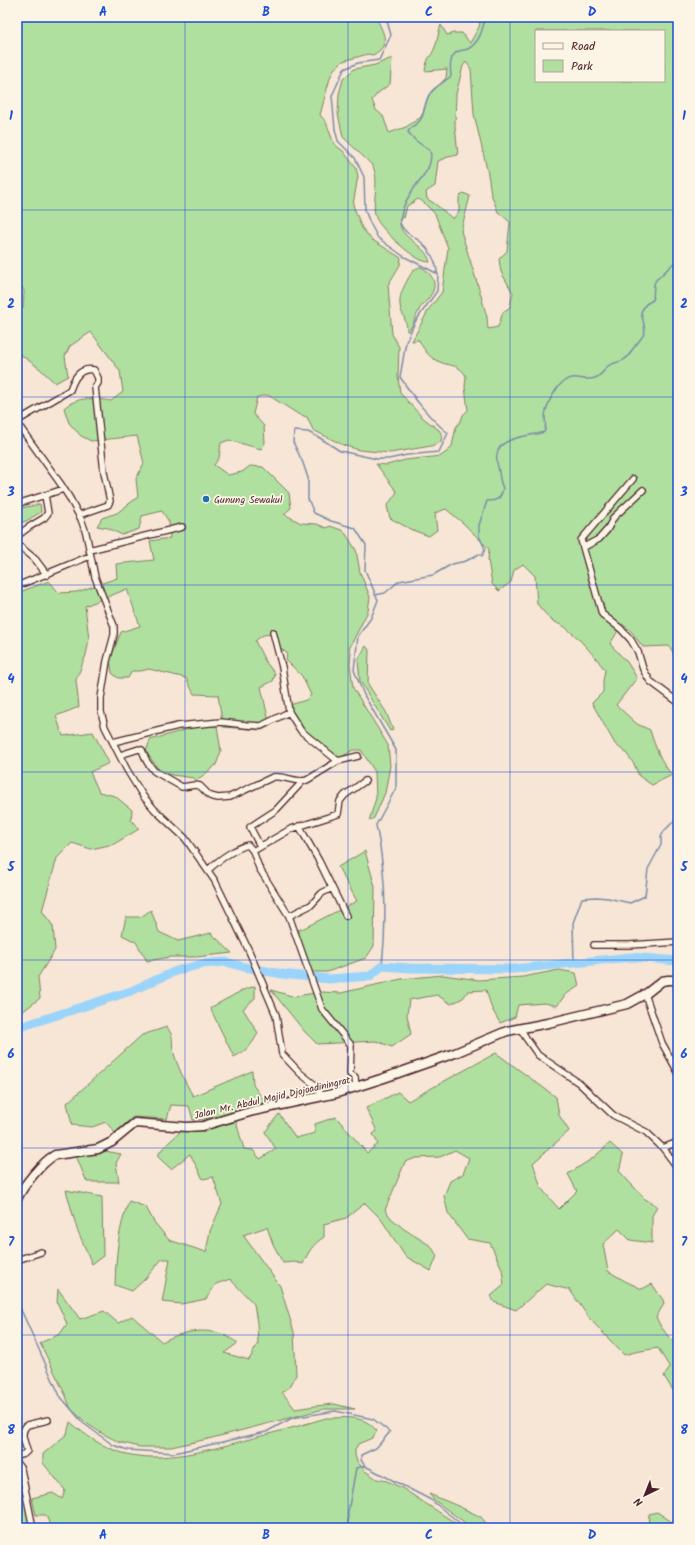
<svg xmlns="http://www.w3.org/2000/svg" width="695" height="1545" font-family="Kalam,sans-serif">
<style>
.green{fill:#b0e09f;stroke:#7d8065;fill-rule:evenodd}
.lines{fill:none;stroke-linecap:round;stroke-linejoin:round}
.stream{stroke:#7b8ca8;stroke-width:1.5}
.river{stroke:#9bd4fb;stroke-width:9}
.street-casing{stroke:#4a1f2b;stroke-width:8}
.secondary-casing{stroke:#4a1f2b;stroke-width:11}
.street{stroke:#fcf5e5;stroke-width:5.5}
.secondary{stroke:#fcf5e5;stroke-width:8}
.grid{fill:none;stroke:#1d4ed8;stroke-width:1;stroke-opacity:0.55}
.poi-dot{fill:#1f6fb2;stroke:#fcf5e5;stroke-width:1.5}
.labels{text-anchor:middle;stroke-width:3.5;stroke-linejoin:round;paint-order:stroke}
.poi-label{font-size:10px;fill:#4a1f2b;stroke:#fcf5e5;text-anchor:start}
.street-label{font-size:10px;fill:#4a1f2b;stroke:#fcf5e5}
.neatline{fill:none;stroke:#1d4ed8;stroke-width:1.5}
.grid-label{font-size:13px;text-anchor:middle;font-weight:bold;fill:#1d4ed8}
</style>
<rect width="100%" height="100%" fill="#f7e6d5"/>
<filter id="ink" filterUnits="userSpaceOnUse"><feTurbulence type="fractalNoise" baseFrequency=".025" numOctaves="2"/><feDisplacementMap in="SourceGraphic" scale="8" xChannelSelector="R" yChannelSelector="G"/><feConvolveMatrix kernelMatrix="1 2 1 2 8 2 1 2 1" color-interpolation-filters="sRGB"/></filter>
<g filter="url(#ink)">
<!-- green -->
<path class="green" d="M17,17H376C383,32 392,45 373,55L368,54L343,61L334,69L330,78L320,115L326,122L334,144L343,151L356,168L358,176L353,205L362,228L371,239L401,258L400,265L388,285L392,334L399,347L398,376L400,393L422,417L439,430L442,435L441,442L431,446L390,453L359,450L343,445L313,430L307,417L298,414L268,395L257,397L253,414L264,426L265,443L261,449L229,440L221,443L219,458L214,465L228,475L242,472L250,466L263,467L289,493L291,508L284,514L301,523L317,524L326,528L330,526L344,531L356,550L360,572L370,597L368,611L349,649L351,652L350,664L353,688L388,745L390,766L385,793L374,818L369,821L376,798L375,772L361,750H353L335,761C318,747 300,734 287,716L292,714L290,705L306,700L311,695L302,676L286,660L287,653L281,649L276,634L263,635L255,641L265,661L275,674L273,681L261,687L270,726L262,730L223,727L218,695L194,694L186,678L149,669L141,671H132L128,678H118L112,673L110,660L121,632L140,626L127,589L85,606L89,639L86,655L76,680L79,707L56,716L63,736L93,732L109,763L90,772L99,792L115,796L132,810L131,820L139,829L114,844L91,849L72,843L57,858L42,911L53,926L55,950L38,977L40,998L17,1016V593L49,581L59,593L77,592L117,578L116,564L154,560L150,541L170,538L169,522L162,511L142,516L139,529L122,535L108,528L97,526L102,518L117,513L138,497L136,479L144,463L137,436L91,441L81,436L69,423L64,408C78,396 93,398 111,401L123,392L120,371L91,332L70,346L65,356L68,376L55,383L39,368L17,352V311L23,308L24,291L17,276Z
M481,17H678V660L669,646L643,647L630,630L622,624L610,644L627,662L637,678L616,705L637,724L650,730C655,747 661,762 672,775L652,785L639,776L634,764L626,753L615,744L592,703L603,692V681L605,670L596,658L578,638L565,627L551,620L537,604L535,576L523,564L514,570L511,582L499,591L492,584L488,560L489,549L463,523L446,509L435,513L437,530L429,536L412,530L390,518L387,506L397,492L376,464L387,465L405,460L441,456L449,450L452,446L456,427L461,421L463,415L468,410L465,387L466,376C458,363 451,367 440,362C429,358 424,350 419,340L412,341L429,309L442,292L448,248L435,214L422,201L418,199L407,206L404,218L400,217C396,239 425,242 430,262C427,262 424,261 421,260C410,255 378,228 375,215C372,199 380,183 373,166L343,137L338,114L339,94L343,79L354,69L375,65L392,58L390,84L378,93L372,100L376,110L383,116L389,133L406,127L421,117L429,95L446,78L447,69L425,71C427,56 431,58 435,47C438,40 438,32 441,25L447,35L454,33H462L470,43L479,27ZM536,31H664V81H536ZM466,62L471,69L474,114L488,174L491,194L498,212L510,222L507,251L499,259L501,272L513,293L510,307L503,312L498,327L488,329L487,317L479,289L461,231L470,196L463,193L459,197V211L453,219C444,212 437,204 427,199L426,192L435,186L438,161L448,157L458,155L455,126L456,94L463,66Z
M421,267C430,272 438,282 432,293C429,299 424,303 420,308C416,316 413,324 409,331H407C407,322 404,318 401,310C397,297 404,287 409,277C413,271 414,268 421,267Z
M40,504L41,512L26,521L17,524V509Z
M366,646L369,650L368,684L386,712L393,730L390,731L360,681L358,660Z
M217,726L221,751L216,765L196,781L194,778L172,775L160,771L146,752L150,740L195,727Z
M365,851L375,887L374,946L366,958L327,972H312L297,930L302,929L357,901L338,867Z
M151,910L159,932L178,941L211,933L232,953L196,957H170L147,961L136,942L122,935L126,917H141Z
M559,970L576,973L579,986L565,995L557,1006L545,1003L518,1005L515,1017L500,1023L492,1009L486,990L468,991L463,998L451,1004L437,995L409,1000L407,1015L411,1034L392,1047L376,1041L317,1044L305,1032L271,990L295,997L302,995L322,992L341,993L401,979L443,975L479,980L523,977Z
M255,986V998L243,1009L258,1033C252,1045 246,1051 234,1057L210,1008L243,990Z
M167,1027C175,1039 171,1038 173,1050C177,1066 185,1082 193,1096L252,1071L253,1085L265,1102C242,1112 218,1118 193,1120L189,1106L171,1105L167,1119L133,1117L115,1133L106,1122L92,1127L72,1125L67,1103L142,1035Z
M496,1053L556,1097L559,1115L569,1131L533,1163L541,1188L559,1209L577,1191L568,1174L593,1158L610,1143L623,1155L619,1171L645,1199L657,1206L652,1216V1243L630,1240L619,1229L603,1244L608,1271L625,1281L642,1289L652,1284L663,1300L664,1304L656,1317L661,1327L672,1341H678V1390L672,1389L664,1376L670,1368L658,1348L635,1352L624,1355L589,1318L570,1290L546,1284L516,1310L494,1302L491,1296L504,1285L502,1269L490,1243L467,1239L448,1213L444,1196L450,1181L463,1174L469,1158L455,1150L440,1157L416,1158L405,1162L385,1210L391,1218L404,1229L431,1246L437,1256L431,1271L405,1256L381,1219L365,1203L346,1218L324,1224V1237C313,1244 308,1252 303,1264L294,1262L283,1263L273,1244L267,1227L243,1235L280,1286L294,1332L296,1375L290,1387L282,1392L295,1409L315,1406L334,1404L355,1409H324L208,1439L171,1447H140L119,1442L103,1434L89,1425L73,1411L70,1407L66,1396L40,1343L60,1334L67,1324L57,1302L58,1289L80,1319L104,1311L118,1323L132,1316L162,1342C180,1332 204,1327 224,1335C229,1337 233,1340 238,1343L224,1353L249,1360L258,1343L257,1323L254,1304L230,1279L216,1284L206,1299L181,1304L162,1302L170,1259H162L145,1279L132,1291L115,1285C116,1255 118,1229 129,1201L146,1207L154,1222L169,1240L206,1252L210,1231L222,1204L213,1177L203,1179L190,1154L171,1169L157,1156L163,1148L180,1132L236,1122L244,1149L253,1150L260,1159L276,1149L265,1132L279,1114L296,1138L315,1133V1124L336,1117L367,1153L378,1144L373,1134L377,1131L366,1108L398,1092L408,1101Z
M105,1151L121,1154L116,1163L119,1182H87L76,1156Z
M66,1190L102,1197L103,1256L92,1264L77,1229Z
M326,1418C346,1418 363,1414 377,1431L372,1438L358,1444L355,1450V1455L357,1461L365,1471L377,1479L387,1481L402,1488L463,1528H51L46,1515H36L32,1498L53,1493L62,1499L65,1490L43,1463V1454L67,1434L70,1422C88,1437 100,1446 123,1453C161,1464 209,1450 246,1440C273,1433 299,1426 326,1418Z
M17,1468L18,1469L30,1528H17Z
M429,1494L458,1506L481,1517L490,1528H472L434,1500Z
M657,1512L678,1526V1528H648L649,1514Z"/>
<g class="lines">
<!-- stream -->
<path class="stream" d="M437,273C437,262 429,249 421,242C413,236 404,233 400,223C401,215 404,203 409,196C416,181 435,169 430,151L415,140L408,132C411,125 418,125 421,119C425,112 425,101 429,95C433,87 445,82 451,76C450,67 449,55 459,51C462,50 466,50 468,49C480,42 483,29 485,17
M375,595L385,593L399,581L433,575L452,564L466,561L479,554L482,556L485,549L479,536V525L487,501C497,501 501,499 503,488C499,481 500,474 498,467C489,436 524,438 544,432C547,427 545,423 545,417C546,405 554,390 563,382C574,373 583,382 595,378C601,376 604,370 608,366C613,362 620,363 625,359C629,357 630,353 632,350C647,330 647,337 641,312L646,304L653,300L654,284L656,280L678,259
M574,963L573,923L582,898L596,897L608,898L630,903L645,896L648,869L661,845V837L664,831L678,817
M382,966C387,919 386,871 376,825L396,788V750L364,695L354,670L358,636L371,618L378,600L365,570L366,545L355,528L331,521L314,513L308,499V478L303,463L293,442L294,431L308,432L320,438L340,451L377,459H389L407,455L439,452L448,433C428,417 414,398 400,377L406,342L415,322L437,291L438,274L403,256L378,238L370,223L365,210L364,177L355,158L338,141L335,129L332,96L344,69L358,63L379,60L391,35L387,21L382,17
M17,1301L60,1396L83,1423L113,1445L128,1450L174,1453L266,1432L292,1418L335,1411L373,1419L390,1432L376,1448L361,1455V1460L365,1466L431,1500L466,1528
M348,1528V1512L356,1468L365,1466"/>
<!-- river -->
<path class="river" d="M17,1028L131,991L176,971L202,964L226,962L244,967L282,974L329,979L370,976L382,966L409,968L514,969L632,957L678,961"/>
<defs>
<path id="street" d="M17,421L70,390C74,378 80,367 94,370L98,378V383L95,387L104,472L110,501L108,505L79,515
M17,423L60,483L69,497L81,519L86,533L95,577L114,626V635L107,661L101,698V712L105,727L127,770L143,796L155,810L185,838L215,881L249,951L276,1015L282,1054L300,1073L315,1085L320,1093V1097
M633,479L581,540L602,614L621,629L631,640L638,652L643,669L650,681L678,702
M17,504L64,489
M17,536L29,527L44,518L48,513L45,495
M17,544L35,559L47,575
M584,547L599,539L607,530L614,517L643,490
M89,550L182,527
M17,586L90,556
M273,632L282,667L289,712L301,731L338,761L358,756
M113,742L178,726L221,722L246,725L261,726L289,712
M120,755L139,749L142,750L147,762L154,771L182,787L195,785L200,786L210,796L218,798L230,797L273,777C285,775 296,784 307,780L338,761
M299,826L319,861L346,916
M260,846L250,827L276,810L303,781
M253,851L259,868L289,916L322,1009L351,1045L350,1074L355,1077L356,1088
M208,870C219,860 233,849 248,845L253,851L291,829L338,814L340,801L345,795L365,781
M289,916L311,905L322,893L332,888
M594,945H629L678,942
M645,994L662,1043L678,1072
M520,1028L526,1038L538,1055L579,1083L613,1115L646,1132L663,1148L678,1168
M663,1148L678,1142
M17,1260L41,1252
M17,1456L24,1454L27,1451C25,1441 19,1434 27,1425L48,1420
M17,1464L21,1469L33,1528"/>
<path id="secondary" d="M17,1199C23,1186 42,1162 55,1155L98,1149L112,1142L135,1123L187,1127L203,1126L253,1111L337,1093L384,1078L455,1053L507,1031L548,1023L627,1004L647,993L662,981L668,980H678"/>
</defs>
<!-- street casing -->
<use href="#street" class="street-casing"/>
<!-- secondary casing -->
<use href="#secondary" class="secondary-casing"/>
<!-- street -->
<use href="#street" class="street"/>
<!-- secondary -->
<use href="#secondary" class="secondary"/>
</g>
</g>
<!-- grid -->
<path class="grid" d="M185,17V1528M348,17V1528M510,17V1528M17,210H678M17,397H678M17,585H678M17,772H678M17,960H678M17,1148H678M17,1335H678"/>
<!-- markers -->
<circle class="poi-dot" cx="206" cy="499" r="4"/>
<g class="labels">
<!-- poi labels -->
<g class="poi-label">
<text x="214" y="503">Gunung Sewakul</text>
</g>
<!-- street labels -->
<g class="street-label">
<text transform="translate(272 1097) rotate(-13)" y="4">Jalan Mr. Abdul Majid Djojoadiningrat</text>
</g>
</g>
<!-- margin -->
<rect width="695" height="1545" fill="none" stroke="#fcf5e5" stroke-width="44"/>
<!-- legend -->
<rect x="535" y="30" width="130" height="52" fill="#fcf5e5" stroke="#b59f9b"/>
<rect x="543" y="43" width="20" height="6" fill="#fcf5e5" stroke="#b59f9b"/>
<text x="571" y="50" font-size="12" fill="#4a1f2b">Road</text>
<rect x="543" y="60" width="20" height="12" fill="#b0e09f" stroke="#b59f9b"/>
<text x="571" y="70" font-size="12" fill="#4a1f2b">Park</text>
<!-- north arrow -->
<g transform="translate(645 1495) rotate(223)" stroke="#fcf5e5" stroke-width="3" paint-order="stroke">
<path d="M0-3L7 15L0 10L-7 15Z" fill="#4a1f2b"/>
<text y="-6" font-size="11" font-weight="bold" text-anchor="middle" fill="#4a1f2b">N</text>
</g>
<rect x="22" y="22" width="651" height="1501" class="neatline"/>
<g class="grid-label">
<text x="103" y="16">A</text>
<text x="266" y="16">B</text>
<text x="429" y="16">C</text>
<text x="592" y="16">D</text>
<text x="11" y="120">1</text>
<text x="684" y="120">1</text>
<text x="11" y="308">2</text>
<text x="684" y="308">2</text>
<text x="11" y="496">3</text>
<text x="684" y="496">3</text>
<text x="11" y="683">4</text>
<text x="684" y="683">4</text>
<text x="11" y="871">5</text>
<text x="684" y="871">5</text>
<text x="11" y="1058">6</text>
<text x="684" y="1058">6</text>
<text x="11" y="1246">7</text>
<text x="684" y="1246">7</text>
<text x="11" y="1434">8</text>
<text x="684" y="1434">8</text>
<text x="103" y="1539">A</text>
<text x="266" y="1539">B</text>
<text x="429" y="1539">C</text>
<text x="592" y="1539">D</text>
</g>
</svg>
